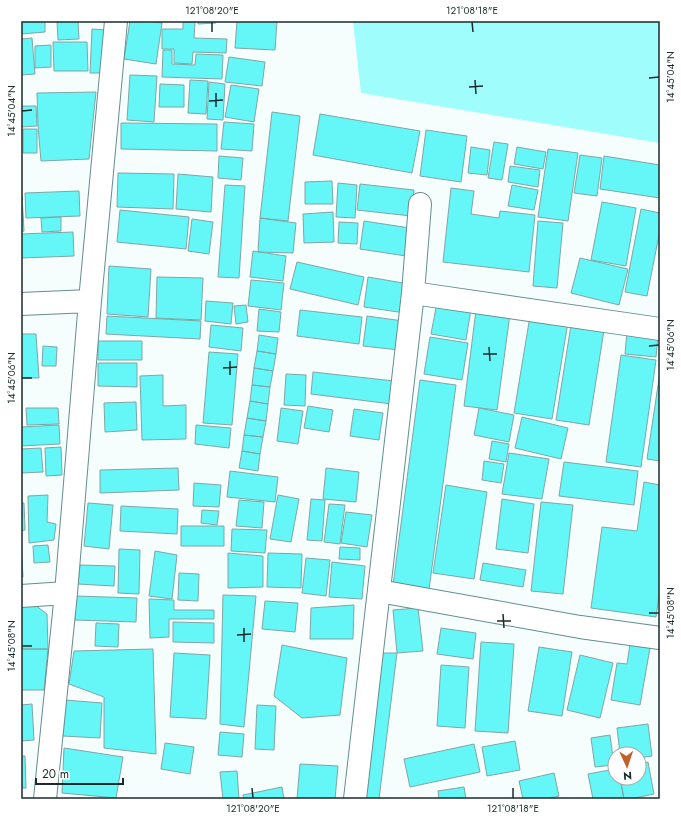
<svg xmlns="http://www.w3.org/2000/svg" width="681" height="820" font-family="Jost,sans-serif">
<style>
.green{fill:#9ffdfc}
.building{fill:#65f7f8;stroke:#7fa6a6}
.lines{fill:none;stroke-linecap:round;stroke-linejoin:round}
.minor-casing{stroke:#668d8d;stroke-width:24}
.minor{stroke:#fff;stroke-width:22}
.ticks{fill:none;stroke:#1b2b2b;stroke-width:1.5}
.neatline{fill:none;stroke:#1b2b2b;stroke-width:1.5}
.ticks-label{font-size:10px;text-anchor:middle;fill:#1b2b2b}
</style>
<rect width="100%" height="100%" fill="#f5fdfd"/>
<!-- green -->
<path class="green" d="M353,21H660V143L361,93Z"/>
<!-- building -->
<path class="building" d="M21,21H45V32L21,34Z
M57,21H78L79,39L58,40Z
M130,21H148L162,23L156,64L124,59Z
M198,21H216V23L198,24Z
M237,21H277L275,50L235,48Z
M183,22H195L194,38L227,39L226,53L193,52L192,64L174,63V49H162V29H183Z
M92,29L107,30L105,73H90Z
M32,38L35,74L21,75V39Z
M53,42H87L88,71H54Z
M51,45V67L35,68V46Z
M163,50H172V64L195,65L196,54L223,55L222,79L162,77Z
M229,57L265,62L262,86L225,82Z
M130,75L157,76L154,122L127,120Z
M190,80L208,81L206,114L188,113Z
M209,82L225,84L223,120L207,119Z
M160,84L184,85V107H159Z
M231,85L259,89L254,122L225,117Z
M96,92L89,159L41,161L38,126L37,93Z
M21,106H36L37,126L21,127Z
M272,112L300,116L288,221L260,218Z
M320,114L420,131L412,173L313,155Z
M224,122L254,124L252,151L221,149Z
M121,123L217,124V151L121,149Z
M23,129H37V153H23Z
M426,130L467,136L461,182L420,176Z
M494,142L508,144L502,180L488,178Z
M471,147L490,150L487,175L468,173Z
M517,147L546,152L543,169L514,164Z
M548,149L578,153L568,221L538,217Z
M580,155L602,158L597,196L574,193Z
M219,156L243,158L241,180L218,178Z
M604,156L660,165V198L600,189Z
M510,166L540,170L538,187L508,182Z
M118,173L174,174L173,209L117,207Z
M178,174L213,177L211,212L176,209Z
M332,181L333,204H305V182Z
M338,183L357,185L355,218L336,217Z
M360,184L414,190L411,216L357,210Z
M225,185L245,186L239,278L218,277Z
M512,185L538,190L534,210L508,206Z
M451,188L474,191L471,214L499,218L500,211L535,215L529,272L443,262Z
M79,191L80,216L26,218L25,193Z
M21,195H22L24,231L21,232Z
M602,202L636,208L626,266L591,260Z
M641,209L660,213V230L647,296L625,292Z
M120,210L189,217L186,249L117,242Z
M333,212L334,242L304,243L303,214Z
M61,217V231L42,232L41,218Z
M260,218L296,223L293,253L258,252Z
M192,219L213,222L209,254L188,251Z
M364,221L410,228L406,256L360,249Z
M538,221L563,223L557,288L533,286Z
M339,222L358,223L357,244L338,243Z
M73,232L74,256L21,258V234Z
M253,251L286,256L283,281L250,277Z
M580,258L628,269L619,305L571,293Z
M297,262L364,277L358,305L290,289Z
M109,266L151,269L148,317L107,314Z
M157,277L203,278L201,320L156,318Z
M368,277L409,284L405,313L364,307Z
M251,280L284,283L281,310L248,306Z
M438,297L472,303L466,340L431,334Z
M206,301L233,303L231,324L205,321Z
M246,305L248,322L236,324L234,306Z
M259,309L281,312L279,332L257,331Z
M300,310L362,317L359,344L297,336Z
M476,310L510,314L497,410L464,406Z
M107,316L201,321L200,339L106,334Z
M367,316L403,321L399,350L363,346Z
M530,316L568,322L552,419L514,413Z
M211,325L243,328L241,351L209,347Z
M571,325L604,330L589,425L556,420Z
M627,332L658,335L656,357L625,354Z
M21,334H36L39,378H21Z
M259,335L278,338L276,354L257,351Z
M430,337L468,343L462,380L424,374Z
M98,341H142V360H98Z
M43,346L57,347L56,366H42Z
M257,351L276,354L273,371L254,368Z
M209,352L238,354L232,425L203,423Z
M621,355L656,360L641,467L606,462Z
M98,363H137V387L98,386Z
M254,368L273,371L270,387L252,385Z
M313,372L394,381L392,404L311,394Z
M660,372V461L647,459Z
M286,374L306,375L305,406L284,405Z
M163,375V406L186,405V439L142,440L140,376Z
M420,380L456,385L429,590L393,585Z
M252,385L270,387L268,404L250,401Z
M250,401L268,404L266,421L247,418Z
M136,402L137,430L105,432L104,403Z
M308,406L333,410L329,432L304,428Z
M26,408H58L59,424L27,425Z
M281,408L303,411L298,444L277,441Z
M479,408L514,415L509,442L474,435Z
M354,409L383,413L379,440L350,436Z
M522,417L568,428L561,459L515,448Z
M247,418L266,421L263,437L244,435Z
M59,425L60,444L21,446V427Z
M196,425L231,428L229,448L195,444Z
M244,435L263,437L260,454L242,451Z
M492,441L509,444L506,462L489,459Z
M61,447L62,475L46,476L45,448Z
M41,448L43,472L21,473V449Z
M242,451L260,454L258,471L239,468Z
M509,453L549,459L542,499L502,494Z
M484,461L504,464L501,483L482,480Z
M564,462L638,471L634,505L559,496Z
M178,468L179,490L100,493V470Z
M326,468L359,472L356,502L323,499Z
M230,471L278,477L275,502L227,497Z
M644,482L660,485V588L656,617L591,608L602,527L637,531Z
M194,483L221,485L219,507L193,506Z
M446,485L487,492L474,579L433,573Z
M48,495L47,522L56,524L54,540L29,543L28,496Z
M278,495L299,499L291,542L270,539Z
M311,499L325,500L322,541L307,540Z
M502,499L534,504L528,553L496,549Z
M239,500L264,502L262,528L236,526Z
M541,502L573,505L563,594L531,591Z
M21,503H24L25,530L21,531Z
M88,503L113,505L109,549L84,546Z
M329,504L345,505L340,544L324,542Z
M121,506L178,509L177,534L120,531Z
M202,510L219,511L217,525L201,523Z
M346,512L372,515L367,547L341,543Z
M181,526H224V546H181Z
M232,529L267,530L265,553L231,551Z
M21,541L23,577H21Z
M48,545L50,562L34,563L33,546Z
M340,547L360,548V560L339,559Z
M119,549L140,550L139,594L118,593Z
M155,551L177,555L172,599L149,596Z
M228,553L263,556V587L228,588Z
M268,553L302,554L301,588L267,587Z
M306,558L330,560L326,596L302,593Z
M332,562L365,566L362,599L329,597Z
M483,563L526,570L523,587L480,580Z
M80,565L115,566L114,586L78,584Z
M179,573L199,574L198,601L178,600Z
M223,595L256,596L244,727L220,724Z
M76,596L137,598L136,622L75,620Z
M149,599L174,600V610H214V619H169V637L150,638Z
M265,601L298,603L295,632L262,629Z
M21,602H31L47,614L48,649H21Z
M354,605L353,639H310L311,608Z
M418,608L423,651L397,653L393,610Z
M173,622L214,623V643L173,642Z
M96,623L119,624L118,647L95,646Z
M441,628L476,633L473,659L437,654Z
M481,642L514,644L508,733L475,731Z
M630,644L650,648L640,705L611,700L617,663L627,664Z
M282,645L347,658L340,715L302,718L274,696Z
M539,647L572,652L562,716L528,711Z
M21,649H48L44,690H21Z
M153,649L156,754L104,748V697L69,684L74,651Z
M174,653L210,655L206,719L170,717Z
M375,653H397L379,799H357Z
M580,655L613,663L600,718L567,710Z
M441,665L469,667L465,728L437,726Z
M65,700L102,703L100,738L63,736Z
M32,704L34,740L21,741V705Z
M257,705L276,706L274,750L255,749Z
M648,724L652,756L639,758V754H620L617,728Z
M220,732L244,734L242,757L218,755Z
M610,735L614,765L595,767L591,738Z
M515,741L520,770L487,776L482,747Z
M165,743L194,747L190,774L161,769Z
M474,744L480,772L410,787L404,759Z
M64,748L123,757L116,798L62,793Z
M21,756H25L26,788H21Z
M648,762L654,794L630,799H624L620,778H639V764Z
M300,764L338,766L335,799H297Z
M615,769V778H620L624,799H593L588,774Z
M237,771L239,799H223L220,772Z
M554,773L559,796L546,799H523L519,781Z
M282,787L284,799H244L243,795Z
M464,787L466,799H439L438,791Z"/>
<g class="lines">
<defs>
<path id="minor" d="M413,293L660,329
M21,304L90,301
M379,591L580,627L660,638
M21,596L66,593
M45,799L66,593L90,301L116,21
M355,799L413,293L420,204"/>
</defs>
<!-- minor casing -->
<use href="#minor" class="minor-casing"/>
<!-- minor -->
<use href="#minor" class="minor"/>
</g>
<!-- ticks -->
<path class="ticks" d="M212,22V32M472,22L473,32M649,78L659,77M475,80L476,94M469,87L483,86M216,93V107M209,101L223,100M22,111L32,110M649,346L659,345M489,347L490,361M483,354H497M230,361V375M223,368L237,367M22,378H32M649,613H659M503,614L504,628M497,621H511M244,628V642M237,635L251,634M22,646H32M252,788L253,798M513,788V798"/>
<!-- border -->
<rect width="681" height="820" fill="none" stroke="#ffffff" stroke-width="44"/>
<!-- north arrow -->
<g transform="translate(627 766) rotate(177)"><circle r="19" fill="#ffffff" stroke="#a4aaaa"/>
<path d="M0-3L7 15L0 10L-7 15Z" fill="#c35f2a"/>
<text y="-6" font-size="11" font-weight="bold" text-anchor="middle" fill="#1b2b2b">N</text>
</g>
<!-- scale -->
<path d="M36 778v6h87v-6" fill="none" stroke="#1b2b2b" stroke-width="2"/>
<text x="42" y="778" font-size="12" fill="#1b2b2b" stroke="#ffffff" stroke-width="3" paint-order="stroke">20 m</text>
<rect x="22" y="22" width="637" height="776" class="neatline"/>
<g class="ticks-label">
<text x="212" y="14">121°08'20"E</text>
<text x="472" y="14">121°08'18"E</text>
<text transform="translate(670 77) rotate(-90)" y="4">14°45'04"N</text>
<text transform="translate(11 111) rotate(-90)" y="4">14°45'04"N</text>
<text transform="translate(670 345) rotate(-90)" y="4">14°45'06"N</text>
<text transform="translate(11 378) rotate(-90)" y="4">14°45'06"N</text>
<text transform="translate(670 613) rotate(-90)" y="4">14°45'08"N</text>
<text transform="translate(11 646) rotate(-90)" y="4">14°45'08"N</text>
<text x="253" y="812">121°08'20"E</text>
<text x="513" y="812">121°08'18"E</text>
</g>
</svg>
